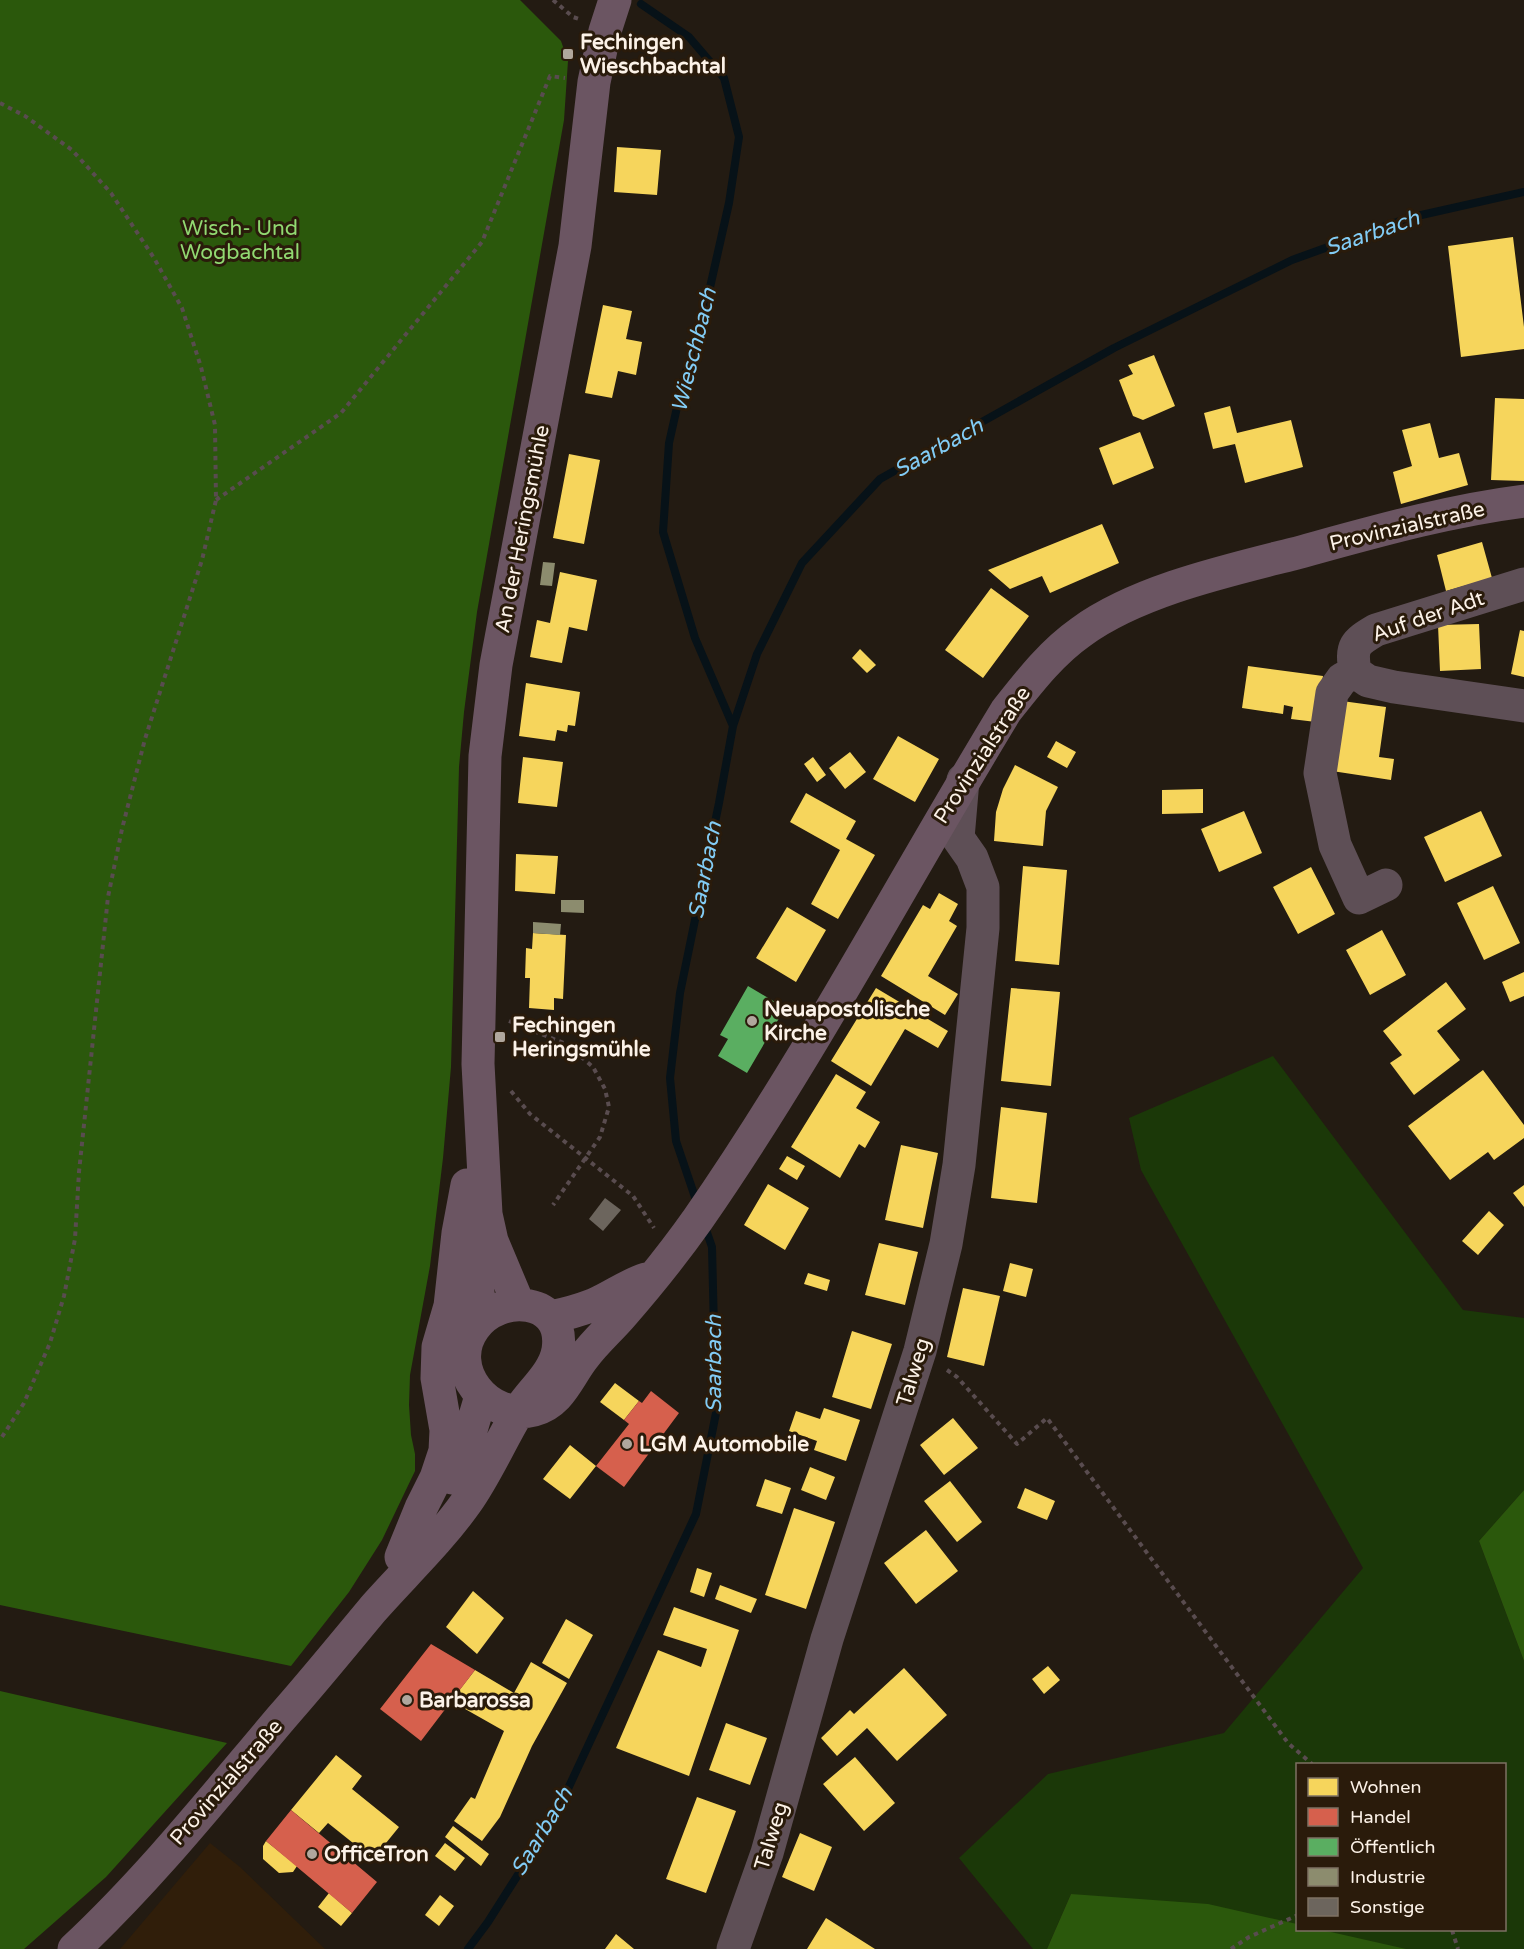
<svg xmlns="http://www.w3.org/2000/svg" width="1524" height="1949" font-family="'Varela Round',sans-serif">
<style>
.built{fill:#301e0a}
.green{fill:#1b3808;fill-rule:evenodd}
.forest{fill:#2b580c}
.homes{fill:#f6d55c}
.shops{fill:#d6604d}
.public{fill:#5aae61}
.industry{fill:#8c8c6e}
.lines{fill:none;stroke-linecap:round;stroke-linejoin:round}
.stream{stroke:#071218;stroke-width:8}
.building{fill:#6c655d}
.path{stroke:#594c4f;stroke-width:4;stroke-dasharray:4.5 4.5;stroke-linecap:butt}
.minor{stroke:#5e4f56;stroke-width:33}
.major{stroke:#6b5562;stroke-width:33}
.poi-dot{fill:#b0a79d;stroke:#2a1b0b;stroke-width:2}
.labels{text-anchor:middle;stroke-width:6;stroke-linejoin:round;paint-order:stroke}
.poi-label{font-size:21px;font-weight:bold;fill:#fcf2e8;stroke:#2a1b0b;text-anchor:start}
.park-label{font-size:21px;fill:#91d971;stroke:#2a1b0b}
.street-label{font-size:21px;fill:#fcf2e8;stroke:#2a1b0b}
.water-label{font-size:22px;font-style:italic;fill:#82ccf5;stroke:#2a1b0b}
</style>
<rect width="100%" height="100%" fill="#231b12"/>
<!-- built -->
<path class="built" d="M210,1843L240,1867L325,1949H120Z"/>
<!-- green -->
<path class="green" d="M1273,1056L1463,1310L1524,1318V1490L1479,1541L1524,1661V1949H1372L1071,1894L1047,1949H1033L959,1858L1048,1774L1224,1733L1363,1568L1141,1170L1129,1118ZM1298,1764H1504V1930H1298Z"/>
<!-- forest -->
<path class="forest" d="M0,0H520L561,41L568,61L564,120L477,612L464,712L459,767L451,1067L443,1158L430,1266L410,1375L409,1405L411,1435L415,1454V1471L382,1540L349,1592L291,1666L0,1605Z
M1524,1490V1661L1479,1541Z
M0,1691L227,1743L106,1877L24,1949H0Z
M1071,1894L1208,1904L1297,1924L1298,1930H1322L1406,1949H1047Z"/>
<!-- homes -->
<path class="homes" d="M617,147L661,150L657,195L614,192Z
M1513,237L1524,327V349L1461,357L1448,246Z
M603,305L632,311L626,339L642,342L636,375L618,371L612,398L585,393Z
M1154,355L1175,406L1143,420L1133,416L1119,380L1133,374L1128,365Z
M1495,398L1524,399V481L1491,480Z
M1230,406L1237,433L1291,420L1303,467L1245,483L1235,444L1213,449L1204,413Z
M1430,423L1439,458L1459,453L1468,485L1401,504L1393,472L1412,466L1402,430Z
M1140,432L1154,468L1113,485L1099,448Z
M569,454L600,460L584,544L553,538Z
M1102,524L1119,563L1050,593L1042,576L1010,589L988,570Z
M1482,542L1492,578L1446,591L1437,555Z
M560,572L597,580L587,631L569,627L562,663L530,657L537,620L550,623Z
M991,588L1029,616L983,678L945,650Z
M1479,624L1481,669L1440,671L1438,625Z
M1520,630L1524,631V677L1511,674Z
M860,649L876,665L867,673L852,658Z
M1248,666L1323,676L1316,722L1291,719L1293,707L1284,705L1283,714L1242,708Z
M526,683L580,692L575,726L568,725L567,732L557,730L555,741L519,736Z
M1342,701L1386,707L1379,757L1394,759L1391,780L1332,771Z
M898,736L939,759L915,802L873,779Z
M1056,741L1076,752L1067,768L1047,757Z
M850,752L866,772L845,789L829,768Z
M523,757L563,762L557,807L518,803Z
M813,757L826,775L817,782L804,764Z
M1015,765L1058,787L1046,811L1043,846L994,841L996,812L1003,789Z
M1203,789V813L1162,814V790Z
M806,793L856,821L846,839L875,855L838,919L811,904L840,850L790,822Z
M1244,811L1262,853L1219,872L1201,829Z
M1481,811L1502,856L1445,882L1424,837Z
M516,854L558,856L555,894L515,891Z
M1023,866L1067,870L1059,965L1015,961Z
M1311,867L1335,914L1298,934L1273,887Z
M1493,886L1520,943L1484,960L1457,903Z
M939,893L958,904L949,921L957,926L928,976L958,994L945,1015L881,976L923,905L930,909Z
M787,907L826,930L796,982L756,958Z
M1382,930L1406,975L1370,995L1346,950Z
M533,933L566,935L563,999L554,998V1010L529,1008L530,978H525L526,948L532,949Z
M1524,972V996L1510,1002L1502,982Z
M1446,982L1466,1009L1437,1031L1460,1060L1414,1095L1390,1063L1402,1055L1383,1031Z
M876,988L948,1031L938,1048L905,1029L871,1086L831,1061Z
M1011,988L1060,992L1051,1086L1001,1081Z
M1483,1070L1524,1125V1138L1494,1160L1488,1152L1450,1180L1408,1126Z
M836,1074L866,1092L856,1108L880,1122L865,1148L859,1144L840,1178L791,1147Z
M1001,1107L1047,1113L1037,1203L991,1198Z
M901,1145L938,1153L923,1228L885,1220Z
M787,1156L805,1166L797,1180L779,1169Z
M768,1184L809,1208L785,1250L744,1225Z
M1524,1185V1207L1513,1193Z
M1489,1211L1504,1225L1478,1255L1462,1241Z
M879,1243L918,1252L905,1305L865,1295Z
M1010,1263L1033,1269L1026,1297L1003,1291Z
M808,1273L830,1280L827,1291L804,1284Z
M963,1288L1000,1296L984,1366L947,1357Z
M852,1331L892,1344L871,1409L832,1397Z
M615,1383L639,1401L624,1420L600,1402Z
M824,1408L860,1420L846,1461L814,1450L817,1441L789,1431L796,1411L820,1419Z
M953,1418L978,1448L944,1475L920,1445Z
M570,1445L596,1466L570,1499L543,1479Z
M810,1467L835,1477L826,1500L801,1490Z
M765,1479L791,1488L782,1514L756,1506Z
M950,1481L982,1522L957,1542L924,1501Z
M1025,1488L1055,1501L1047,1520L1017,1508Z
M794,1508L835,1522L806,1609L765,1595Z
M926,1530L958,1571L916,1604L884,1563Z
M697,1568L712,1573L704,1597L690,1592Z
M720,1585L757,1599L751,1613L715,1599Z
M473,1591L504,1618L477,1654L446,1627Z
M674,1607L739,1630L689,1776L616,1748L658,1650L701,1667L707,1649L663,1635Z
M566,1619L593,1635L569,1679L542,1663Z
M531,1662L567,1683L532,1746L500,1817L482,1841L454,1821L471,1797L475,1799L504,1731L451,1701L475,1670L514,1693Z
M1048,1666L1060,1680L1044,1694L1032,1679Z
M904,1668L947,1715L897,1761L867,1728L837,1756L821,1738L850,1710L854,1714Z
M726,1723L767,1738L750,1785L709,1770Z
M336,1755L362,1776L352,1789L399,1827L373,1859L328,1823L319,1833L291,1810Z
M855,1757L895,1803L864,1831L823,1784Z
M697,1797L736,1811L706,1893L666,1879Z
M453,1826L489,1854L481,1866L445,1837Z
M800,1833L832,1847L814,1891L782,1877Z
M266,1841L297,1866L293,1872L279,1873L263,1859V1846Z
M445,1843L465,1858L455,1871L435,1856Z
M329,1893L352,1913L341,1926L318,1907Z
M440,1895L454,1906L439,1926L425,1915Z
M826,1918L875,1949H807Z
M616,1934L634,1949H605Z"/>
<!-- shops -->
<path class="shops" d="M651,1391L679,1413L624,1487L596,1466L629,1424L624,1420L639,1401L642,1403Z
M431,1644L475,1670L421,1741L380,1709Z
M291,1810L377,1882L352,1913L266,1841Z"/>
<!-- public -->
<path class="public" d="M748,986L785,1008L747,1073L718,1056L728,1039L720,1035Z"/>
<!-- industry -->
<path class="industry" d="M543,562L555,563L552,586L540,585Z
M561,900H584V913L561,912Z
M533,922L561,924L560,935L533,933Z"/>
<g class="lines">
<!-- stream -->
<path class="stream" d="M641,4L689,37L724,78L739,137L729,203L704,314L682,385L669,443L663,532L695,638L733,726
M697,1203L676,1141L670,1078L680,993L719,803L733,726L757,654L802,563L880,479L1114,348L1292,260L1408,218L1524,192
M468,1949L488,1922L521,1870L566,1793L696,1514L716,1413L712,1247L704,1224"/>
</g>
<!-- building -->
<path class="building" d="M605,1198L621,1210L603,1231L589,1219Z"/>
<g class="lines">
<!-- path -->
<path class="path" d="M553,0L573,17L579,19
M0,103L25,116L72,150L111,193L154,258L182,308L201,367L215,425L216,500L202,560L145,739L122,829L108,897L79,1172L75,1239L64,1296L50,1343L24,1403L0,1440
M216,500L341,413L482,242L550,76L565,78
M509,1021L566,1044L593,1067L605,1089L609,1107L600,1137L553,1205
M511,1091L530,1114L633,1196L654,1228
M947,1370L957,1377L1017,1444L1047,1418L1288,1743L1312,1764
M1452,1930L1458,1949
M1231,1949L1249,1937L1298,1915"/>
<!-- minor -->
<path class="minor" d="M1524,584L1376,630C1354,643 1351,646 1355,672L1368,681L1394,687L1524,706
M1355,672L1342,679L1332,693L1320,773L1335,845L1359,898L1386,885
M733,1949L767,1853L827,1639L920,1351L946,1244L959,1165L983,928V887L972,858L958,838L963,780"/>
<!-- major -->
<path class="major" d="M469,1236L482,1318
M518,1303L492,1241L486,1214L478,1064L485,756L496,665L575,246L594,82L605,31L615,0
M551,1317C566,1314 580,1310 593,1305C612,1297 627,1285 646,1279
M452,1478L466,1447L481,1396
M401,1557L421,1508L436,1478L445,1451L446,1430L437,1378L438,1347L450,1306L458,1233L467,1185
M74,1949C150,1878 215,1796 282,1717C313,1682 343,1645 373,1609C404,1574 439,1541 466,1503C486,1475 500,1442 518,1412C530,1392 554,1374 558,1350C566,1297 499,1292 474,1328C445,1368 488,1422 534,1410C561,1403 568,1377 584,1357C595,1342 610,1329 622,1315C649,1284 674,1253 698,1219C811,1056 903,880 1006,711C1029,682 1051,653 1081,632C1137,591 1226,571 1293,554C1370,533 1445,511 1524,501"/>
</g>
<!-- markers -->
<g class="poi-dot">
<rect x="562" y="48" width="12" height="12" rx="3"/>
<circle cx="752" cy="1021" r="6"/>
<rect x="494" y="1031" width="12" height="12" rx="3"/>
<circle cx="627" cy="1444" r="6"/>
<circle cx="407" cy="1700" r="6"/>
<circle cx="312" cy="1854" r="6"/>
</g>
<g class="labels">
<!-- poi labels -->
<g class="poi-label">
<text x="580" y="49">Fechingen<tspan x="580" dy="24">Wieschbachtal</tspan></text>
<text x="764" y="1016">Neuapostolische<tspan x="764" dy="24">Kirche</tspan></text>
<text x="512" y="1032">Fechingen<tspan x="512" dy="24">Heringsmühle</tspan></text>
<text x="639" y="1451">LGM Automobile</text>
<text x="419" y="1707">Barbarossa</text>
<text x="324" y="1861">OfficeTron</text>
</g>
<!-- park labels -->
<g class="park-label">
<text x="240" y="235">Wisch- Und<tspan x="240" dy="24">Wogbachtal</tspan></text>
</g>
<!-- street labels -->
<g class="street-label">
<text transform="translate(1407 526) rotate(-13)" y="7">Provinzialstraße</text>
<text transform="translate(522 529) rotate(-79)" y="7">An der Heringsmühle</text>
<text transform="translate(1428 616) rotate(-19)" y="7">Auf der Adt</text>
<text transform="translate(982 755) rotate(-57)" y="7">Provinzialstraße</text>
<text transform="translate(913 1372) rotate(-73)" y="7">Talweg</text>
<text transform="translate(226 1782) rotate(-49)" y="7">Provinzialstraße</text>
<text transform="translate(771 1836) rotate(-73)" y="7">Talweg</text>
</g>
<!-- water labels -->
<g class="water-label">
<text transform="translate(1372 232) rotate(-19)" y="8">Saarbach</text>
<text transform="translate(693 350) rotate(-76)" y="8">Wieschbach</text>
<text transform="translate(938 447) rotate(-29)" y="8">Saarbach</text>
<text transform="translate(704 870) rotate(-79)" y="8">Saarbach</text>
<text transform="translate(713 1364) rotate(-90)" y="8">Saarbach</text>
<text transform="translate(541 1831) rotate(-59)" y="8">Saarbach</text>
</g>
</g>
<!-- legend -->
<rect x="1296" y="1763" width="210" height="168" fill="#2a1b0b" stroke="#7e7163" stroke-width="1.5"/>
<rect x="1308" y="1778" width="30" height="18" fill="#f6d55c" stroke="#7e7163" stroke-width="1.5"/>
<text x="1350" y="1793" font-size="18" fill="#fcf2e8">Wohnen</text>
<rect x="1308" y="1808" width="30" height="18" fill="#d6604d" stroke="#7e7163" stroke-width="1.5"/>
<text x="1350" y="1823" font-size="18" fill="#fcf2e8">Handel</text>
<rect x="1308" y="1838" width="30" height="18" fill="#5aae61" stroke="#7e7163" stroke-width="1.5"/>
<text x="1350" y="1853" font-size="18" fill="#fcf2e8">Öffentlich</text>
<rect x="1308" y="1868" width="30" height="18" fill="#8c8c6e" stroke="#7e7163" stroke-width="1.5"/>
<text x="1350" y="1883" font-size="18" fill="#fcf2e8">Industrie</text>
<rect x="1308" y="1898" width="30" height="18" fill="#6c655d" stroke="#7e7163" stroke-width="1.5"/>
<text x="1350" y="1913" font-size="18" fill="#fcf2e8">Sonstige</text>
</svg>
